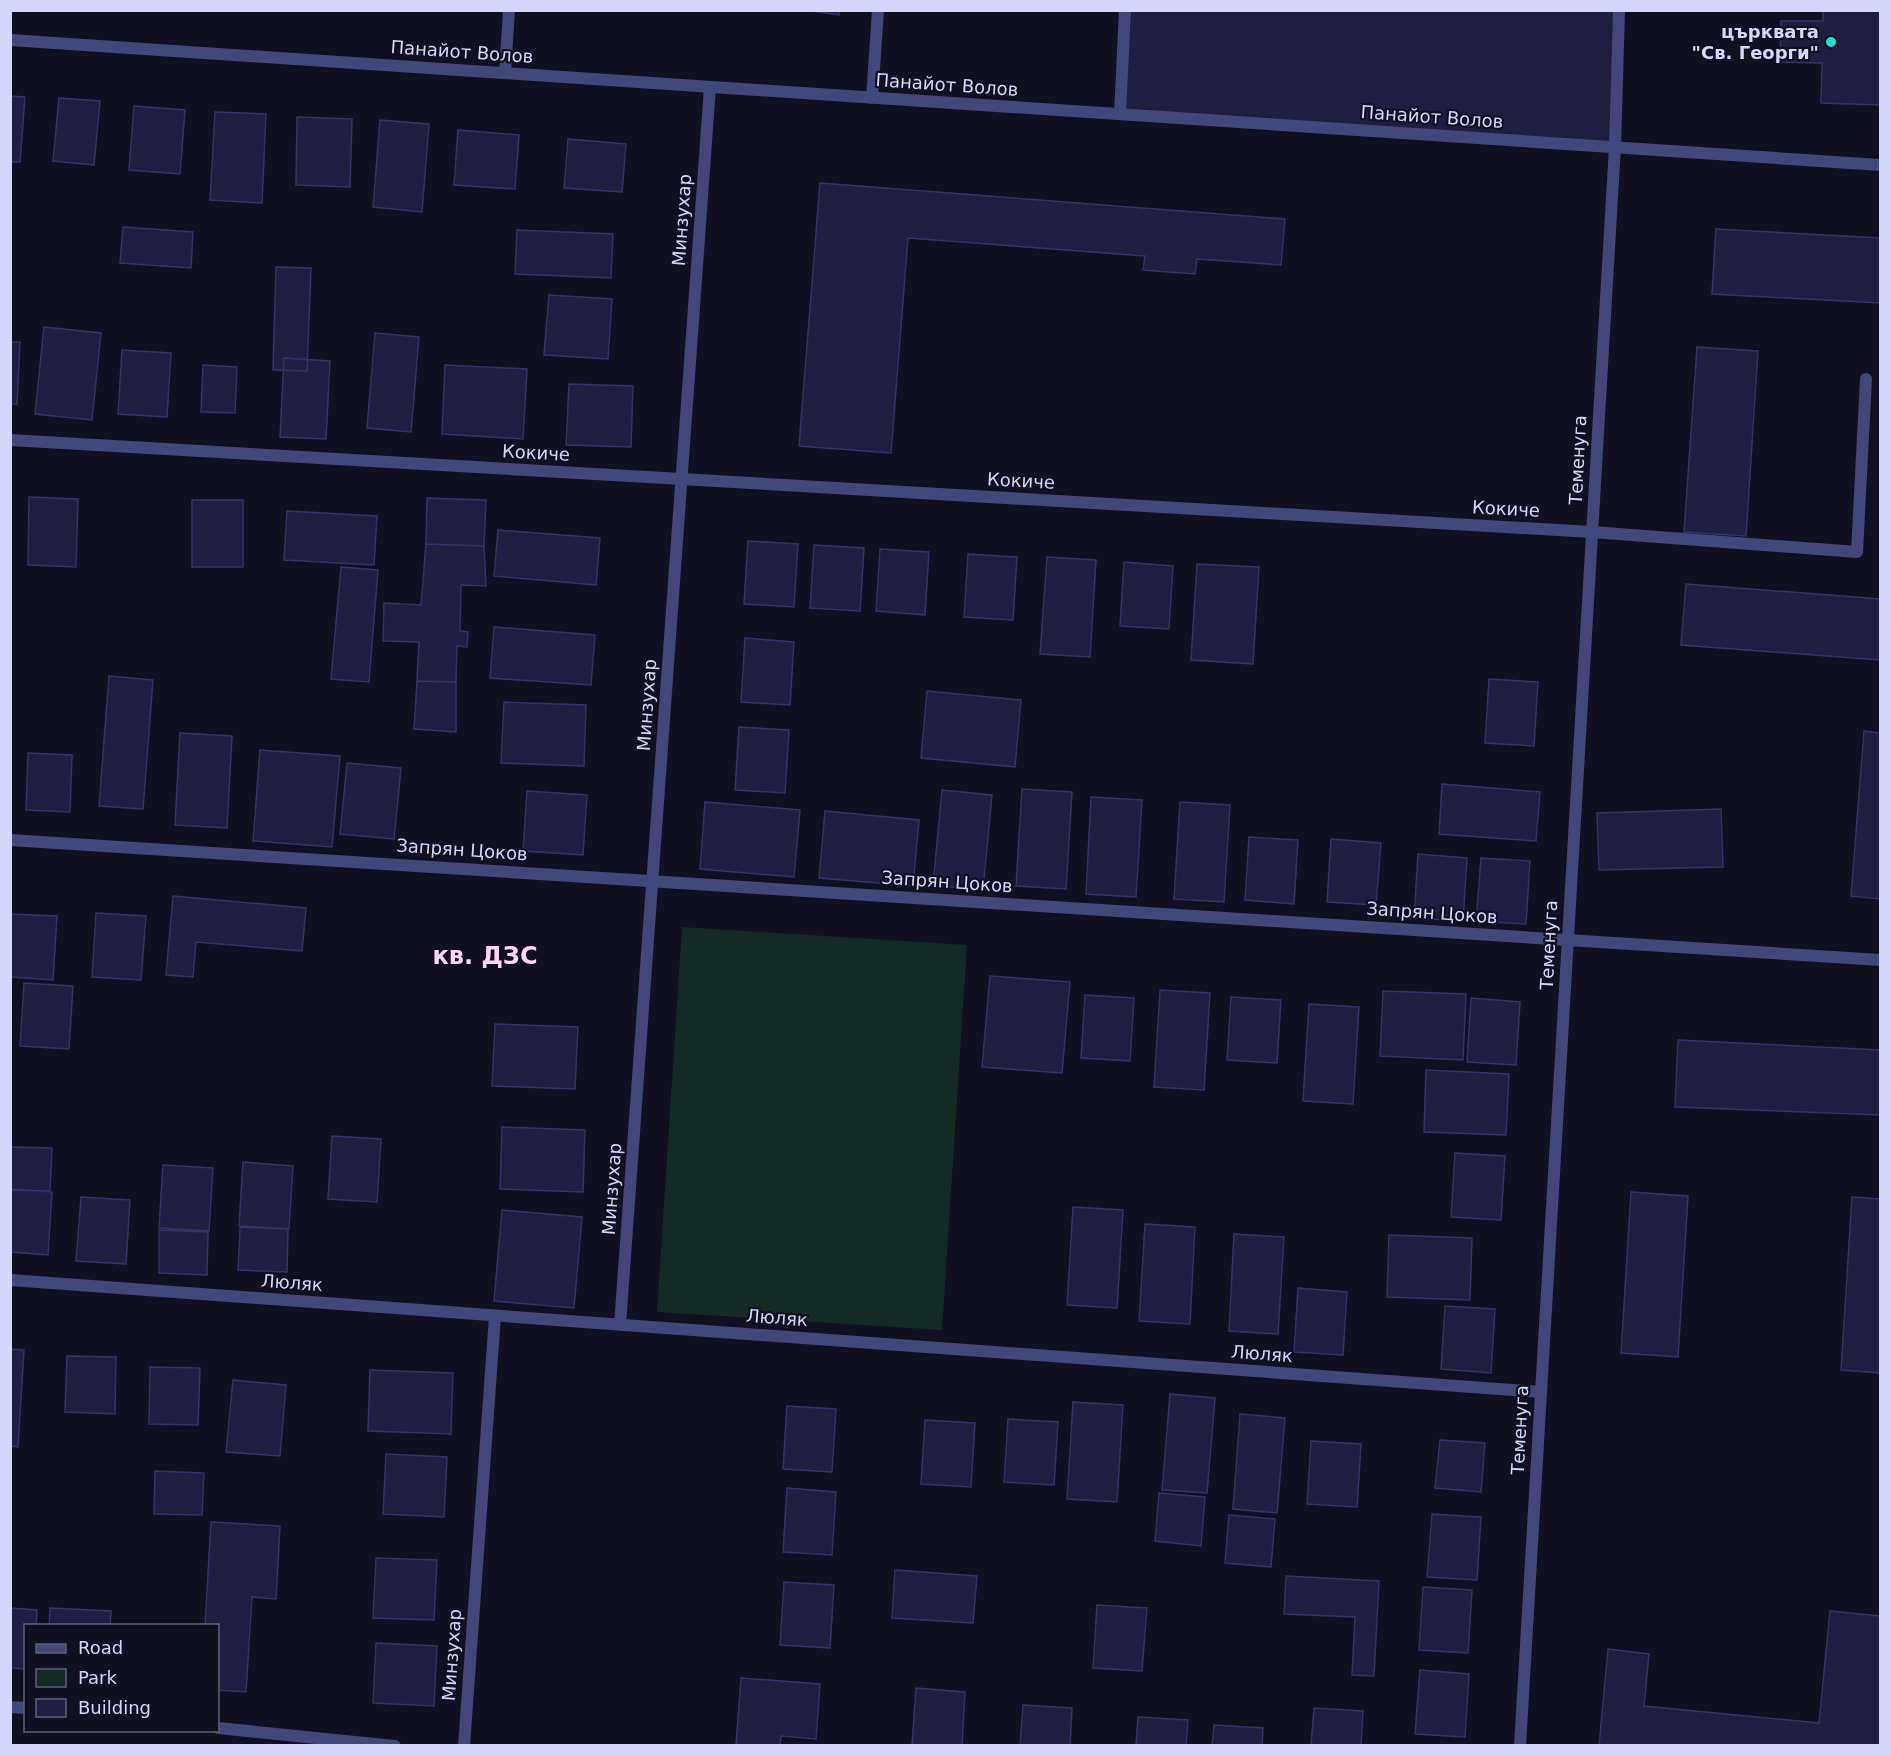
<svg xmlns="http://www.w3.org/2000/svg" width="1891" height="1756" font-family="'DejaVu Sans',sans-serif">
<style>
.green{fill:#132a25}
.building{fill:#1f1e40;stroke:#343269;stroke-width:1.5}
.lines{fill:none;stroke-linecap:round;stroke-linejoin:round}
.lane{stroke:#3f477b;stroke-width:12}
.street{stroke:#3f477b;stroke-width:12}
.poi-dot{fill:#17e3d5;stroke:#101021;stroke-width:2}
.labels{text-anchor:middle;stroke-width:4.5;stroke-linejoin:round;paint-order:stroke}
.poi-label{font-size:18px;font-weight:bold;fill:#d4d6fb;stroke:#101021;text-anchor:end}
.street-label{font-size:18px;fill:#d4d6fb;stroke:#101021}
.district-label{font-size:24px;font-weight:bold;fill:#fbd5f3;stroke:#101021}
</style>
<rect width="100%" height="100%" fill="#101021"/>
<!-- green -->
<path class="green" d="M682,927L967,945L942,1330L657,1312Z"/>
<!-- building -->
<path class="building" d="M805,10H839V15Z
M1125,10H1619L1615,147L1120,114Z
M1823,10H1880V105L1821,103L1822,63L1780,62L1781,21H1823Z
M10,96L25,97L20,162H10Z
M59,98L100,101L94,165L53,161Z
M134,106L185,110L180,174L129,170Z
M215,112L266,114L262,203L210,200Z
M297,117L352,119L350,187L296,185Z
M380,120L429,124L422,212L373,207Z
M458,130L519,135L515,189L454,185Z
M568,139L626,144L622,192L564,188Z
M820,183L1285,219L1281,265L1197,259L1195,274L1143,270L1145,256L908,238L891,453L799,446Z
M123,227L193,232L191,268L120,263Z
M1716,229L1880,238V303L1712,294Z
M517,230L613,234L611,278L515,274Z
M276,267L311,268L307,371L273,370Z
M549,295L612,299L608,359L544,355Z
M44,327L101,333L92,420L35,414Z
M375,333L419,337L411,432L367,428Z
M10,342H20L17,404H10Z
M1697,347L1758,351L1746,536L1684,532Z
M122,350L171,353L167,417L118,414Z
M284,358L330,361L326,439L280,437Z
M203,365L237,367L235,413L201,412Z
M445,365L527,369L523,439L442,434Z
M569,384L633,386L631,447L566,445Z
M29,497L78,499L76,567L28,565Z
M427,498L486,500L484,546L426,544Z
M192,500H243V567H192Z
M287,511L377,516L374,565L284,560Z
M498,530L600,538L596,585L494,576Z
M748,541L798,544L794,607L744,604Z
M426,544L484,546L486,586L461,585L460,631L468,632L467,647L457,646L456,682L417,681L419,642L383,641L384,603L421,605Z
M814,545L864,548L860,611L810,608Z
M880,549L929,552L925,615L876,611Z
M968,554L1017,557L1013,620L964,617Z
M1047,557L1096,560L1090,657L1040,654Z
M1124,562L1173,566L1169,629L1120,626Z
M1197,564L1259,567L1253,664L1191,660Z
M341,567L378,570L369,682L331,679Z
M1686,584L1880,599V660L1681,645Z
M494,627L595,635L591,685L490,678Z
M745,638L794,642L790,705L741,702Z
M109,676L153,680L143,809L99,806Z
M1489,679L1538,682L1534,746L1485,743Z
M417,681L456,682V732L414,729Z
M927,691L1021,700L1015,767L921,758Z
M504,702L586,705L584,766L501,763Z
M739,727L789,730L785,793L735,790Z
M1864,731L1880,733V899L1851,896Z
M180,733L232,736L227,828L175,825Z
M260,750L340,756L332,847L253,841Z
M28,753L72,755L70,812L26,810Z
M347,763L401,768L394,839L340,834Z
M1442,784L1540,792L1536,841L1439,834Z
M1022,789L1072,792L1066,889L1016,886Z
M942,790L992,795L983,890L933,885Z
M527,791L587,795L583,855L523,851Z
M1091,797L1142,800L1136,897L1086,894Z
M705,802L800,810L794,877L700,869Z
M1180,802L1230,805L1224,902L1174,899Z
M1721,809L1723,867L1599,870L1597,813Z
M825,811L919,820L913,886L819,878Z
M1249,837L1298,840L1294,904L1245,900Z
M1331,839L1381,843L1376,905L1327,902Z
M1418,854L1467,858L1463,921L1414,918Z
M1481,858L1530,861L1526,924L1476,921Z
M173,896L306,908L302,951L196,942L193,977L166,975Z
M96,913L146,916L141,980L92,977Z
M10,914L57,916L53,980L10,977Z
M990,976L1070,982L1062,1073L982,1067Z
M24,983L73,986L69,1049L20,1046Z
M1160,990L1210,993L1204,1090L1154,1087Z
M1383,991L1466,994L1463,1060L1380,1056Z
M1085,995L1134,998L1130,1061L1081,1058Z
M1231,997L1281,1000L1277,1063L1227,1060Z
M1471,998L1520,1002L1516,1065L1467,1062Z
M1309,1004L1359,1007L1353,1104L1303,1101Z
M495,1024L578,1027L575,1089L492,1086Z
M1678,1040L1880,1050V1115L1675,1107Z
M1426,1070L1509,1074L1506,1135L1424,1132Z
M502,1127L585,1130L583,1192L500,1189Z
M332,1136L381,1139L377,1202L328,1199Z
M10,1147L52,1148L50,1191L10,1190Z
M1455,1153L1505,1156L1501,1220L1451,1217Z
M243,1162L293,1166L289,1229L239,1226Z
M163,1165L213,1168L209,1231L159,1228Z
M10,1189L52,1192L48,1255L10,1252Z
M1631,1192L1688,1196L1678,1357L1621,1353Z
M81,1197L130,1200L126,1264L76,1261Z
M1852,1197L1880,1199V1373L1841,1370Z
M1073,1207L1123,1210L1117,1308L1067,1305Z
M502,1210L582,1217L574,1308L494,1301Z
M1145,1224L1195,1227L1190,1324L1139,1321Z
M240,1227L288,1229L287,1272L238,1270Z
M159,1230L208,1232L207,1275L159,1273Z
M1234,1234L1284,1237L1278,1334L1229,1331Z
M1389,1235L1472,1238L1470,1300L1387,1297Z
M1298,1288L1347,1292L1343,1355L1294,1352Z
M1445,1306L1495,1309L1491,1373L1441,1369Z
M10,1349L24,1350L18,1447L10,1446Z
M67,1356L116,1357L115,1414L65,1412Z
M150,1367L200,1368L198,1425L149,1424Z
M370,1370L453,1373L451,1434L368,1431Z
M233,1380L286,1385L280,1456L226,1452Z
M1170,1394L1215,1398L1207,1493L1162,1490Z
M1073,1402L1123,1405L1117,1502L1067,1499Z
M787,1406L836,1409L832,1472L783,1469Z
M1240,1414L1285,1418L1277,1513L1233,1509Z
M1008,1419L1058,1422L1054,1485L1004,1482Z
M925,1420L975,1423L971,1487L921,1484Z
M1440,1440L1485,1443L1481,1492L1435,1488Z
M1311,1441L1361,1444L1357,1507L1307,1504Z
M386,1454L447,1457L444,1517L383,1514Z
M155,1471L204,1473L202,1515L154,1514Z
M787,1488L836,1492L832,1555L783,1552Z
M1159,1493L1205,1497L1201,1546L1155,1541Z
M1432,1514L1481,1517L1477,1580L1427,1577Z
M1229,1515L1275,1519L1271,1567L1225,1563Z
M211,1522L280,1526L276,1599L252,1597L246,1692L218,1690V1626H205Z
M376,1558L437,1560L434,1620L373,1618Z
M895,1570L977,1576L973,1623L892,1618Z
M1286,1576L1379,1581L1374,1676L1352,1675L1355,1617L1284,1614Z
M784,1582L834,1585L830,1648L780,1645Z
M1423,1587L1472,1590L1468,1653L1419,1650Z
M1097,1605L1147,1608L1142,1671L1093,1668Z
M10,1608L37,1610L36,1626H26V1669L10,1668Z
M50,1608L111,1611L110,1626H49Z
M1830,1611L1880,1616V1746H1599L1608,1649L1649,1654L1644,1706L1819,1723Z
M376,1643L437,1646L434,1706L373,1703Z
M1420,1670L1469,1674L1465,1737L1415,1734Z
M741,1678L820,1684L816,1739L781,1736L780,1746H736Z
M916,1688L965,1692L962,1746H912Z
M1023,1705L1072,1708L1070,1746H1020Z
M1314,1708L1363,1711L1361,1746H1311Z
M1138,1717L1188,1720L1186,1746H1136Z
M1214,1725L1263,1728L1262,1746H1212Z"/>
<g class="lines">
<!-- lane -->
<path class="lane" d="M505,73L509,10
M1120,114L1125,10
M1615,147L1619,10"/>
<!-- street -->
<path class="street" d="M10,40L1880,165
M872,98L878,10
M10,440L1592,532L1857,552L1866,379
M10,840L1880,960
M10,1280L1541,1392
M620,1325L710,87
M10,1707L26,1708
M218,1728L395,1746
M464,1746L495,1316
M1520,1746L1615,147"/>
</g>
<!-- markers -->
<circle class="poi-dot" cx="1831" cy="42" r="6"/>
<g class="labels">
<!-- poi labels -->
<g class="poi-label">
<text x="1819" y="38">църквата<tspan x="1819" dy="21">"Св. Георги"</tspan></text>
</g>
<!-- street labels -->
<g class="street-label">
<text transform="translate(462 52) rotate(4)" y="6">Панайот Волов</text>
<text transform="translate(947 85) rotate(4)" y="6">Панайот Волов</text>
<text transform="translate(1432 117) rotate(4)" y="6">Панайот Волов</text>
<text transform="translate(682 220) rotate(-86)" y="6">Минзухар</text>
<text transform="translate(536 453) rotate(3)" y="6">Кокиче</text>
<text transform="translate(1578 460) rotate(-87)" y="6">Теменуга</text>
<text transform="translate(1021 481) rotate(3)" y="6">Кокиче</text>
<text transform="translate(1506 509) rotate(3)" y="6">Кокиче</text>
<text transform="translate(647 705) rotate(-86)" y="6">Минзухар</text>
<text transform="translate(462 850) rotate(4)" y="6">Запрян Цоков</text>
<text transform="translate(947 882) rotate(4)" y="6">Запрян Цоков</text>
<text transform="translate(1432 913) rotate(4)" y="6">Запрян Цоков</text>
<text transform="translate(1549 945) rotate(-87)" y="6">Теменуга</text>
<text transform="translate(612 1189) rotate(-86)" y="6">Минзухар</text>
<text transform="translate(292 1283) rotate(4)" y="6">Люляк</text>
<text transform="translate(777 1318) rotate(4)" y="6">Люляк</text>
<text transform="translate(1262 1354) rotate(4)" y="6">Люляк</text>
<text transform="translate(1520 1430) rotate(-87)" y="6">Теменуга</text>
<text transform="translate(452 1655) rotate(-86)" y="6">Минзухар</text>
</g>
<!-- district labels -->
<g class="district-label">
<text x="485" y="964">кв. ДЗС</text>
</g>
</g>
<!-- border -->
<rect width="1891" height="1756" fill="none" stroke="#d4d6fb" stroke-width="24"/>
<!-- legend -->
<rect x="24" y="1624" width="195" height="108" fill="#101021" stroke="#5e5f78" stroke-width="1.5"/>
<rect x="36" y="1644" width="30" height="9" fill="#3f477b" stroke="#5e5f78" stroke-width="1.5"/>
<text x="78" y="1654" font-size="18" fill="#d4d6fb">Road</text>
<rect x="36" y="1669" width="30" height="18" fill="#132a25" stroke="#5e5f78" stroke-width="1.5"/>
<text x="78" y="1684" font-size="18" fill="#d4d6fb">Park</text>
<rect x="36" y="1699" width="30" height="18" fill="#1f1e40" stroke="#5e5f78" stroke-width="1.5"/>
<text x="78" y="1714" font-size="18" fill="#d4d6fb">Building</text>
</svg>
